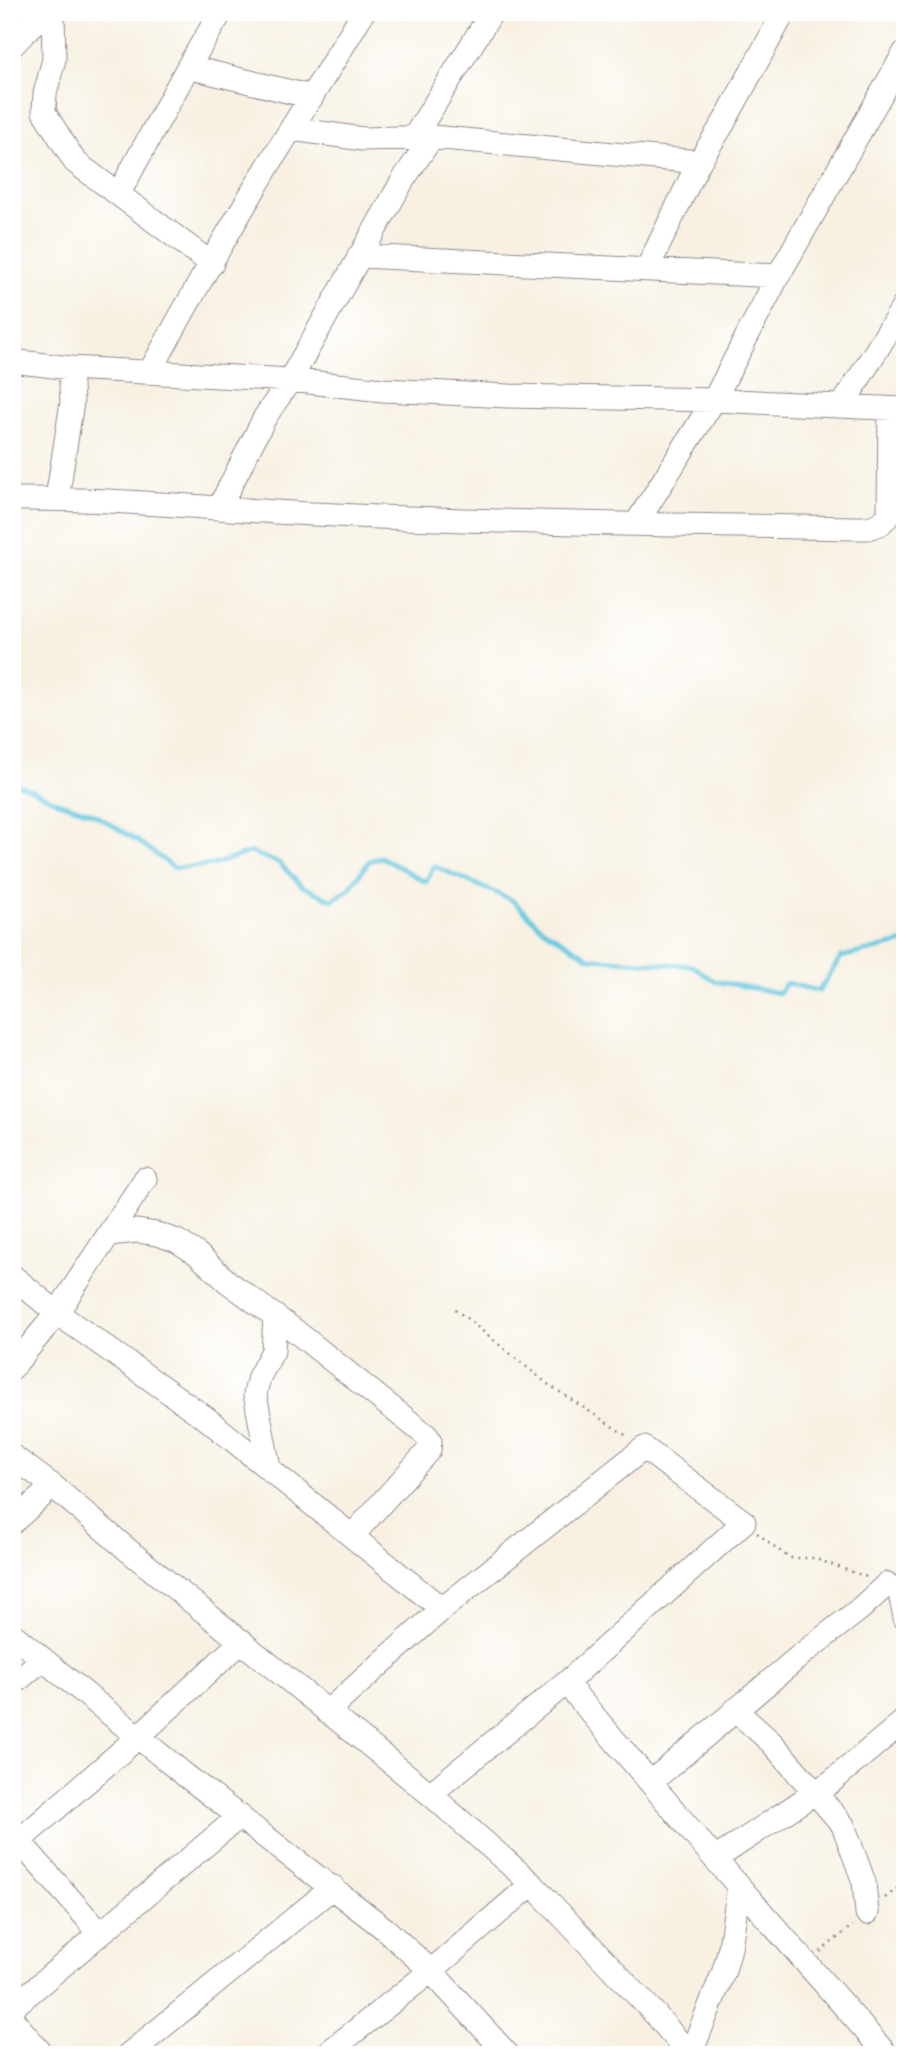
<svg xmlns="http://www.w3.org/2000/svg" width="917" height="2067" font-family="'Indie Flower',sans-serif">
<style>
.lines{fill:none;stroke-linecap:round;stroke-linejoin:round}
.stream{stroke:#62c8e0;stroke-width:4.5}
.minor-casing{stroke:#8d8a8e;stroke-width:25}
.path{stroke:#8d8a8e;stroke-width:2.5;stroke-dasharray:2 5;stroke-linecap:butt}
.minor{stroke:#fff;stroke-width:23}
</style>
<rect width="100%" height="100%" fill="#fff"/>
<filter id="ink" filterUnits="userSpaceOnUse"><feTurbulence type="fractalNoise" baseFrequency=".0143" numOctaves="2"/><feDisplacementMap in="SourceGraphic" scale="14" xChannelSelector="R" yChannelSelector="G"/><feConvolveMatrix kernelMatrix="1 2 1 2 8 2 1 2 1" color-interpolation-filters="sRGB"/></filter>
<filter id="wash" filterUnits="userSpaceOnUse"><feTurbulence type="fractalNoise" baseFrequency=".00686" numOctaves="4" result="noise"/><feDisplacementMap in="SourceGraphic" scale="28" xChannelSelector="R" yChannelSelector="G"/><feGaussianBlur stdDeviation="1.57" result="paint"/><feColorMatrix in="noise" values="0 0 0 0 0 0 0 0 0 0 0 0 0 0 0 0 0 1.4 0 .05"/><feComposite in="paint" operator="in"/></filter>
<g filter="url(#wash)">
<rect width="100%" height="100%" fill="#f8f1e2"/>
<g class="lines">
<!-- stream -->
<path class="stream" d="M12,784L24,786L55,801L92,813L138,841L174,868L213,865L250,852L279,863L302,886L332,900L349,889L369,861L381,857L426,882L434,866L512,900L542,928L590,958L693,966L714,981L779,993L786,983L819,991L841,957L905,942"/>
</g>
</g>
<g filter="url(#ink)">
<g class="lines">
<defs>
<path id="minor" d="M53,12L54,59L45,94L44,112L75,162L212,264
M12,46L44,12
M188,67L312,97
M292,129L363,139L432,137L699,162
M414,137L492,12
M119,193L188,67L221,12
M359,256L778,276
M647,269L699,162L723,124L784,12
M12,361L70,368L290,380L383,390L509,396L714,400L903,409
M150,372C186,305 223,241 262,176C295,121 331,68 363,12
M842,406L905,304
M12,499C113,498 213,509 313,514C498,523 683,525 868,528L880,524L889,515L890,409
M57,499L72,402L70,368
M220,506L265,417L290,380L403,180L432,137
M636,524L714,400L778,276L905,52
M109,1234L137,1231L157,1234L177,1241L196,1253L228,1282L294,1330L427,1436L430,1441L429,1450L352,1536
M12,1276L57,1313L207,1419L442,1609
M12,1368L57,1313L145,1179
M12,1456L53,1486L129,1551L430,1794L532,1884L656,2015L690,2055
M269,1468L255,1394L259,1377L273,1351L275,1316
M12,1523L53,1486
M905,1584L901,1598L905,1618
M12,1634L185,1775L385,1929L431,1971L508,2055
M566,1683L715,1859L887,2055
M12,1685L43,1659
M735,1710L772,1743L843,1825L864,1882L867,1913
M327,1712L442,1609L644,1448L744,1522L566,1683L430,1794
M651,1782L801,1655L860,1609L887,1584
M19,1841L100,1933
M12,1847L138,1737L242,1641
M715,1859L831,1782L905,1720
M12,2008L240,1816
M12,2019L43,2055
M128,2055L333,1887
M325,2055L431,1971L532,1884
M690,2055L724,1971L730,1948L739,1885"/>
</defs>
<!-- minor casing -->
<use href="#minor" class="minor-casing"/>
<!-- path -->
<path class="path" d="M455,1309L549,1385L627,1436
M757,1533L789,1558H813L867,1577
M885,1898L905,1882
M820,1952L853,1925"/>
<!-- minor -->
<use href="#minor" class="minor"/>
</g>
</g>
<!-- margin -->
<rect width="917" height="2067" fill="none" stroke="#fff" stroke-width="42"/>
</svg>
